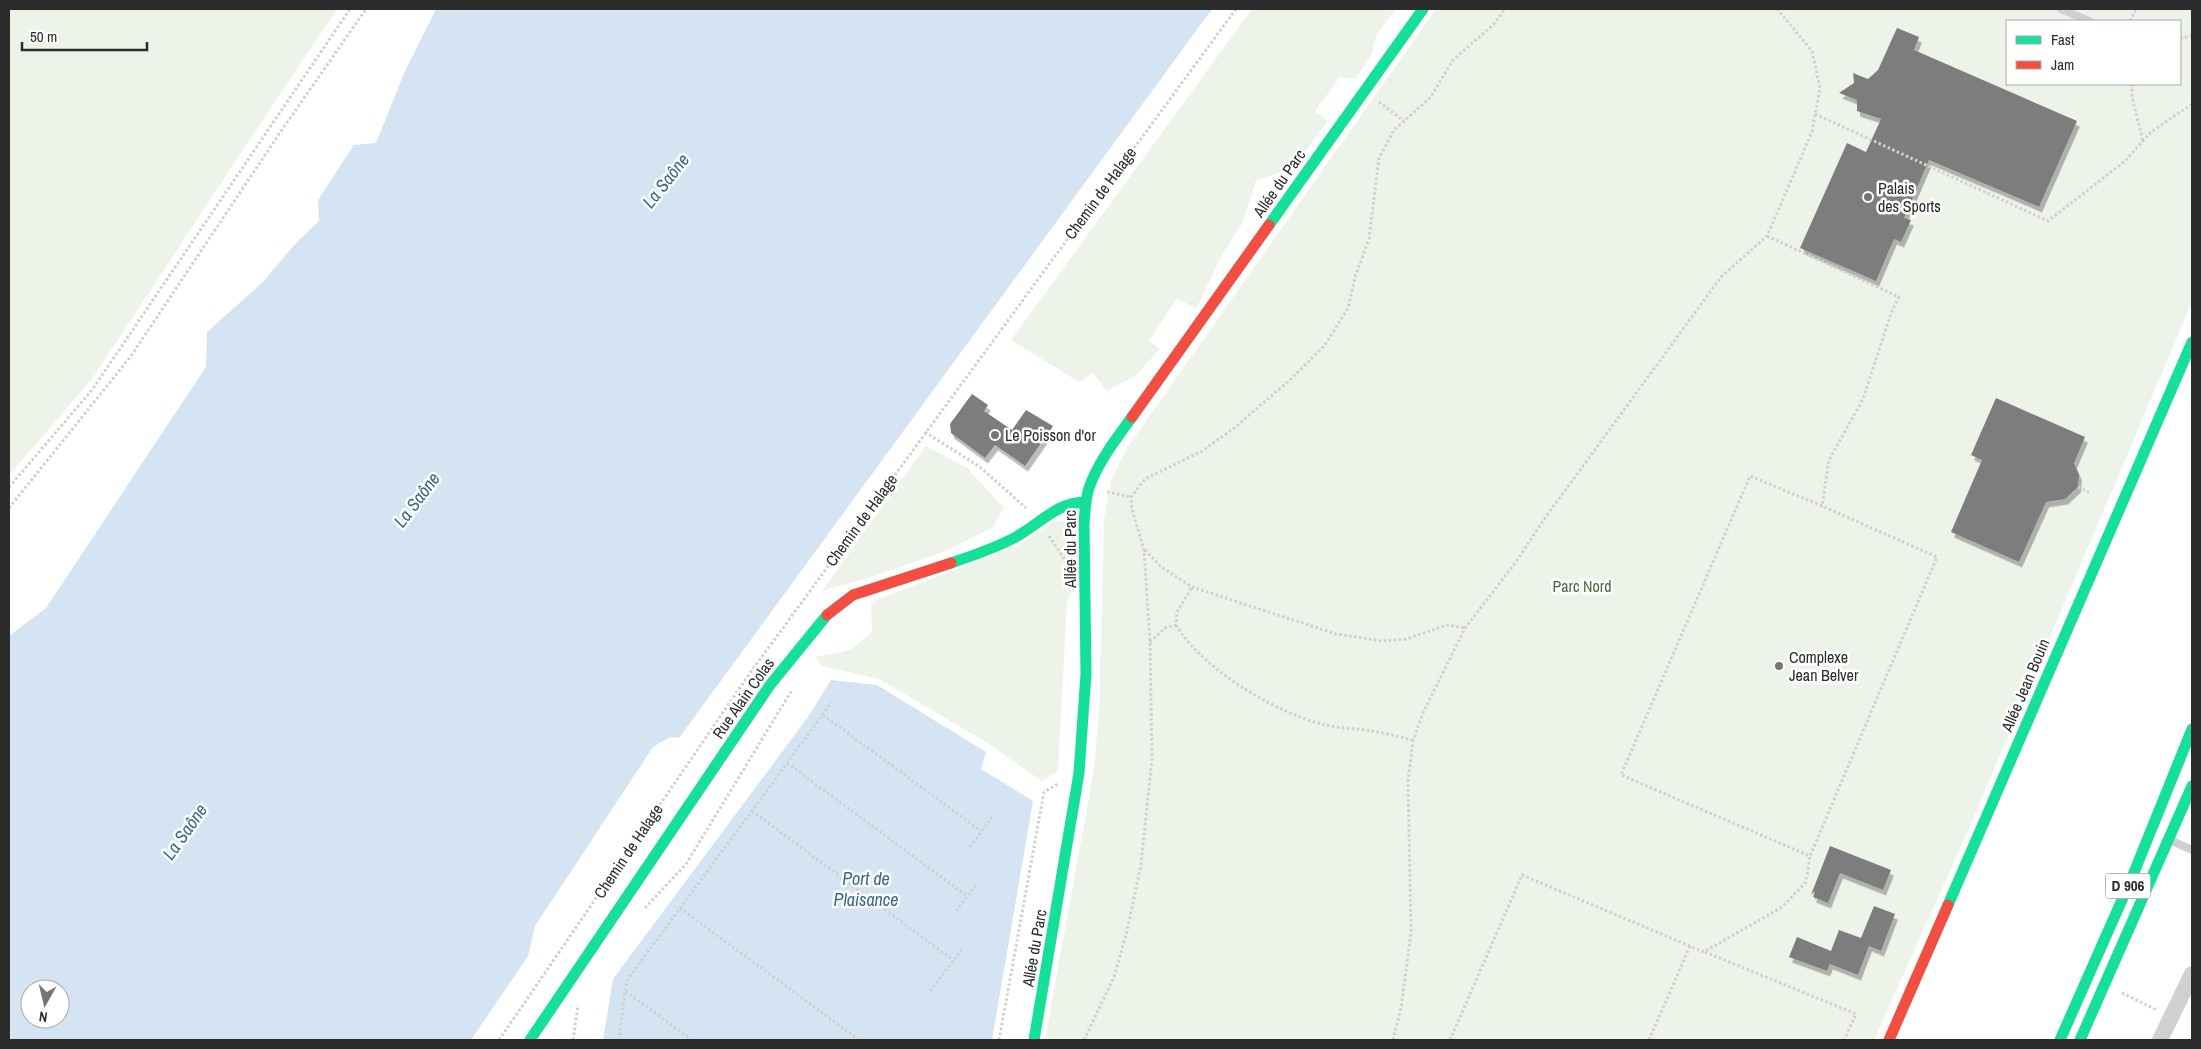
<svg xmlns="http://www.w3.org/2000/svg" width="2201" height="1049" font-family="'Archivo Narrow',sans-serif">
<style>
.green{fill:#eef3ea;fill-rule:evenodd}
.water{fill:#d4e4f2;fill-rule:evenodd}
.building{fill:#7d7d7d;filter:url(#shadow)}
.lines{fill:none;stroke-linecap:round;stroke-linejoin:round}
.path{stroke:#d0d0d0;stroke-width:3;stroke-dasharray:2.5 2.5;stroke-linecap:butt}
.lane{stroke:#d0d0d0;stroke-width:8}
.street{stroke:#d0d0d0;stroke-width:16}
.fast{stroke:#16e098;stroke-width:11}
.jam{stroke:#f24e42;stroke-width:11}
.poi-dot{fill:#757575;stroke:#fff;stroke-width:2}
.labels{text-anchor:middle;stroke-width:5;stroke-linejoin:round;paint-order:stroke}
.shield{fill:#fff;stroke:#6b6b6b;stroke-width:1}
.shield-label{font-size:15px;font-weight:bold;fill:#2b2b2b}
.street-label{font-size:16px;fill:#2b2b2b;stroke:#fff}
.poi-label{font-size:16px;fill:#2b2b2b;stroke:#fff;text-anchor:start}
.park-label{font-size:16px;fill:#4c6838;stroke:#fff}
.water-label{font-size:18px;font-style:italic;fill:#376890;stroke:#fff}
</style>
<defs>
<filter id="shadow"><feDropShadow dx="3" dy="5.5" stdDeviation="0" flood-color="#0004"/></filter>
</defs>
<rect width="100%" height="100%" fill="#fff"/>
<!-- green -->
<path class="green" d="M9,9H338L307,53L92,379L9,475Z
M1252,9H1396L1377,34L1370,58L1355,79L1340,77L1315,111L1328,121C1302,154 1298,170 1256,180L1243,222L1221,257L1196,309L1177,298L1149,341L1160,349L1136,375L1107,391L1093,373L1079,382L1011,340Z
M1436,9H2192V302L1968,831L1874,1040H1045L1094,769L1099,712L1104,518L1111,480L1127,448ZM2007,21H2180V84H2007Z
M926,446L967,468L1004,508L992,528L943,552L865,579L822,591Z
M1060,520L1072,525L1076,530L1079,579L1067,601L1058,771L1042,781L986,742L879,679L822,666L815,657L850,650L872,632L871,602L1017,546L1055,521Z"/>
<!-- water -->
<path class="water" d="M436,9H1212L679,738L670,737L653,747L535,926L528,956L471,1040H9V636L46,608L206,367L207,332L263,282L296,243L319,221L318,200L354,145L376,143L405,71ZM30,989H60V1019H30Z
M831,680L877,685L986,752L981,769L1033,801L992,1040H603L613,979L808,717Z"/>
<!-- building -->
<path class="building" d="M1897,28L1919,37L1914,50L2077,121L2039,207L1929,160L1904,218L1911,220L1901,242L1894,239L1876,281L1800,248L1847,143L1866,152L1881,119L1857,111V100L1839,93L1854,83L1853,73L1868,79L1878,70Z
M972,394L988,405L984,411L1012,430L1026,410L1053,426L1025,466L995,445L985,458L951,433L950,424Z
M1996,398L2085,437L2074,463L2079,475L2078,487L2065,499L2046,502L2019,562L1951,532L1982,460L1971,455Z
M1830,846L1891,870L1883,890L1840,873L1828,903L1813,897L1815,891L1811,895Z
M1874,906L1895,914L1881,951L1869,946L1858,975L1830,964L1827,971L1789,957L1797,937L1831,951L1839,930L1861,938Z"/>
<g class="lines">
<!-- path -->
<path class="path" d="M2130,21L2136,9
M2180,38L2192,36
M2132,84V97L2143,141
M1379,102L1404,121
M1815,114L2048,221L2125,161L2151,132L2192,104
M1767,236L1899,297L1891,313L1863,399L1829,460L1822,506L1750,476L1621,775L1810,856L1937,557L1822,506
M925,432L980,467L1026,508
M9,487L92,390L350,9
M2078,487L2089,492
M1107,492L1131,497
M9,508L131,356L279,134L366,9
M1049,536L1065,560
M1145,550L1160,566L1192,587L1336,634L1382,641L1406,639L1447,625L1465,628
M1176,625C1202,669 1277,714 1326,725C1341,729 1357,728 1372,731C1385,733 1399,737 1413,740
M1150,642L1165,628L1176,625L1177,612L1192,587
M823,715L981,831
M787,763L967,896
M752,811L953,960
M970,847L992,817
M645,908L686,864L792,690
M680,908L859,1040
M956,911L976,885
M1705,952L1856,1014L1844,1040
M625,991L628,979L832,702
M930,991L963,948
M2122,993L2157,1010
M499,1040L750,673L1236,9
M573,1040L578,1005
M619,1040L625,991L692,1040
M999,1040L1044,792L1058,784
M1084,1040L1114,977L1127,931L1141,865L1152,759L1150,642L1144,550L1132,509L1131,497L1145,479L1202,451L1233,429L1291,379L1325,345L1348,308L1355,277L1369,239L1379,158L1394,130L1430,98L1453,60L1494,24L1505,9
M1393,1040L1401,1008L1411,932L1408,781L1413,741L1422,715L1465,628L1513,566L1545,518L1721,277L1767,236L1812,132L1820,88L1812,51L1777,9
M1450,1040L1522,875L1704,952L1782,907L1806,882L1810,856
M1649,1040L1690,946"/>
<!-- lane -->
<path class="lane" d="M2061,9L2089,21
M2170,840L2192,850"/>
<!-- street -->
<path class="street" d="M2160,1040L2192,974"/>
<!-- fast -->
<path class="fast" d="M1269,225L1423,9
M951,563C972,556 995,548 1014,538C1039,525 1056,502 1086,502
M1948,905L2192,342
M530,1040L770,685L827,615
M1034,1040L1079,773L1086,674L1084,524C1085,512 1085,500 1089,488C1098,462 1116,439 1132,417
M2060,1040L2133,875L2192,729
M2080,1040L2192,786"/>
<!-- jam -->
<path class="jam" d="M1132,417L1269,225
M827,615L853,595L951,563
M1889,1040L1948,905"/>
</g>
<!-- markers -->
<g class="poi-dot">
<circle cx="1868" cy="197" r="5"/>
<circle cx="995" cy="435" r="5"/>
<circle cx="1779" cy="666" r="5"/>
</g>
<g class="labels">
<!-- shield labels -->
<rect class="shield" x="2105.5" y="873.5" width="45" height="25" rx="4"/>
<g class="shield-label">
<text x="2128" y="891">D 906</text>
</g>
<!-- street labels -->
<g class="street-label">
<text transform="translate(1279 183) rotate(-55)" y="6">Allée du Parc</text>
<text transform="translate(1100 193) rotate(-54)" y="6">Chemin de Halage</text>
<text transform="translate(861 520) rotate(-54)" y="6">Chemin de Halage</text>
<text transform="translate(1070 549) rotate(-90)" y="6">Allée du Parc</text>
<text transform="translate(2025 685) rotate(-67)" y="6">Allée Jean Bouin</text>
<text transform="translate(743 698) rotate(-55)" y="6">Rue Alain Colas</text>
<text transform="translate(628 851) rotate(-56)" y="6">Chemin de Halage</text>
<text transform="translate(1034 948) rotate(-80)" y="6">Allée du Parc</text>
</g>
<!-- poi labels -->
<g class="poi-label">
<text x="1878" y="194">Palais<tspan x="1878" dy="18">des Sports</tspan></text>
<text x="1005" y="441">Le Poisson d'or</text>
<text x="1789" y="663">Complexe<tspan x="1789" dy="18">Jean Belver</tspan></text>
</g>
<!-- park labels -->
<g class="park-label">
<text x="1582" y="592">Parc Nord</text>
</g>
<!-- water labels -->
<g class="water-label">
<text transform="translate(666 181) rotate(-52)" y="6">La Saône</text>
<text transform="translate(417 500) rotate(-53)" y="6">La Saône</text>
<text transform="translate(185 832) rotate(-55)" y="6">La Saône</text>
<text x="866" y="885">Port de<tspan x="866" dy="21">Plaisance</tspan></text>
</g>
</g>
<!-- border -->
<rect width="2201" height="1049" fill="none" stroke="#2b2b2b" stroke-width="20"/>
<!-- legend -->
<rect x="2006" y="20" width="175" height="65" fill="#ffffff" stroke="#aaaaaa"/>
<rect x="2016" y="36" width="25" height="8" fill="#16e098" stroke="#aaaaaa"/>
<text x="2051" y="45" font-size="15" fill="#2b2b2b">Fast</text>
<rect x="2016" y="61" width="25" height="8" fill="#f24e42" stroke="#aaaaaa"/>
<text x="2051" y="70" font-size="15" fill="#2b2b2b">Jam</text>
<!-- north arrow -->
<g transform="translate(45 1004) rotate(188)"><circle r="24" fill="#ffffff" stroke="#aaaaaa"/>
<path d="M0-4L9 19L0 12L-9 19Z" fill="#757575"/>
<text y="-8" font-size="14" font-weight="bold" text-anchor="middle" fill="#2b2b2b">N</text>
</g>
<!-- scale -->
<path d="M22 42v8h125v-8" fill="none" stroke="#2b2b2b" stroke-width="2.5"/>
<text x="30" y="42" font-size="15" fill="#2b2b2b" stroke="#ffffff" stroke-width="4" paint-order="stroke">50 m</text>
</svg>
